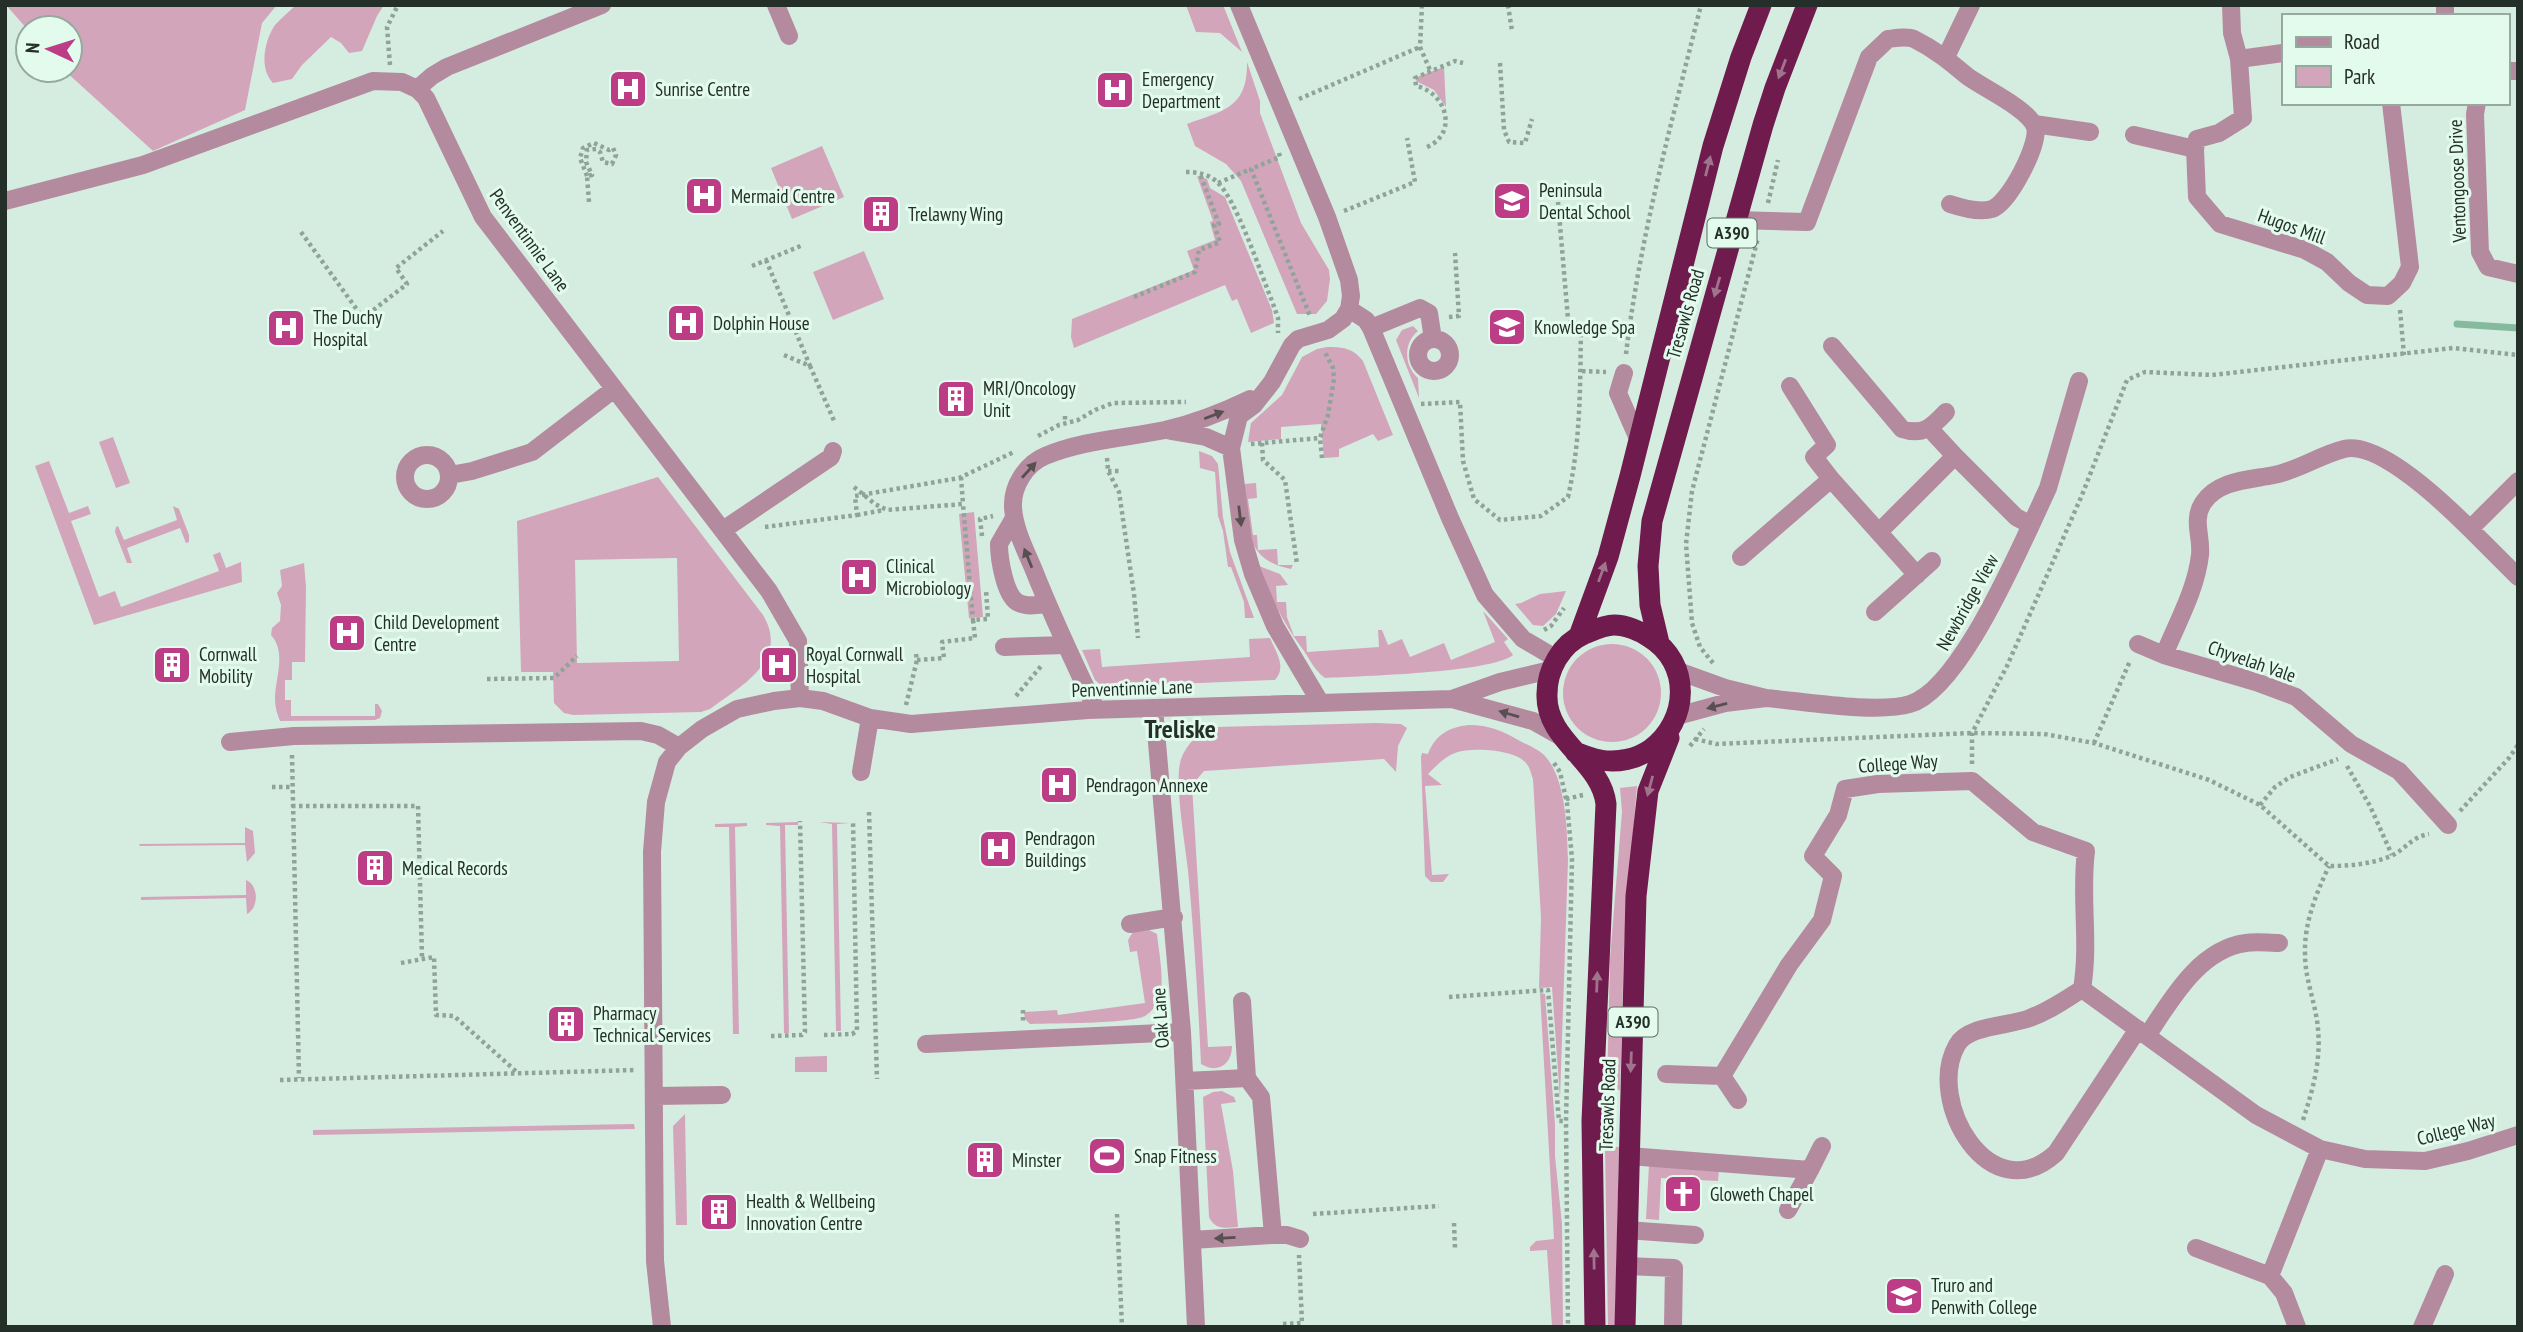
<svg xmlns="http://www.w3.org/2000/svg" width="2523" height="1332" font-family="'PT Sans Narrow',sans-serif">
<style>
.green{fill:#d3a5bb;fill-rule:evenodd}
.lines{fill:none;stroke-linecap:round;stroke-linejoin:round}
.stream{stroke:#85ba9e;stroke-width:7}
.path{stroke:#90a399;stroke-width:4.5;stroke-dasharray:3.5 3.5;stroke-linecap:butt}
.minor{stroke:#b48a9e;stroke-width:18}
.highway{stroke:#701b4d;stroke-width:21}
.oneway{fill:#9e758d}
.oneway2{fill:#574f52}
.labels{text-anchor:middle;stroke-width:6;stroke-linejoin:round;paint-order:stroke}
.shield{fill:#e2fbed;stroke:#5e6c64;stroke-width:2}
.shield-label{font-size:18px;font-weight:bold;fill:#252f29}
.poi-label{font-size:19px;fill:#252f29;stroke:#e2fbed;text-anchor:start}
.street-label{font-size:19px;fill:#252f29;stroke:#e2fbed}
.district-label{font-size:26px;font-weight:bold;fill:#252f29;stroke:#e2fbed}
</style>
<rect width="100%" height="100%" fill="#d5ede0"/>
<!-- green -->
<path class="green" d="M6,5H277L262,23L245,110L153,151L64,70H70V28L28,30Z
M296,5H384L377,16L362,51L349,53L341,43L331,37L302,65L292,79L273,83C259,69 264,41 275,25C281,18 289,12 296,5Z
M1186,5H1223L1242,52L1220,33L1196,32Z
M1247,62L1260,101V113L1301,223L1329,270L1330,279L1327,301L1316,314H1297L1241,181L1226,164L1195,146L1187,124C1223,111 1248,108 1247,62Z
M1444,67L1446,107L1434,90L1416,81L1419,76Z
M822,146L844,197L792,219L771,168Z
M1197,176L1207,179L1210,188L1225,197L1272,310L1274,323L1251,333L1237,299L1232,301L1225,285L1074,348L1071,337L1072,319L1194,270L1187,251L1215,240L1210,222L1213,221Z
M864,251L884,299L833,320L813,272Z
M1413,326L1418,331C1403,343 1404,366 1418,378L1419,398L1396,340L1402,330Z
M1327,347C1343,347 1353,348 1363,361L1393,435L1378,441L1373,434L1339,449V457L1324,458L1321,424L1281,427V439L1248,442L1251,423L1282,395L1302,357L1317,349Z
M113,437L130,483L116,488L99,442Z
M1199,451L1212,456L1218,464L1223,517L1230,552L1254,618H1245L1244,602L1231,567H1228L1223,531L1218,516L1215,472L1200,468Z
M49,461L69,513L88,506L91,514L71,521L99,597L115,591L121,607L219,571L213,555L220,552L226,568L241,562L242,582L94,625L35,466Z
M658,477L763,615C790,660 741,686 710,709L701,712L573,715L564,713L554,703L553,672H521L517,521ZM677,558L679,661L577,663L575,560Z
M1256,483L1257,498L1248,499L1253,535H1257L1258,550L1277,549L1278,565H1293L1291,569C1243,560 1248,525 1244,484Z
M173,506L179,509L189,535V542L186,543L180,528L127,548L132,563H127L115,532L116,527L118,526L124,540L177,520Z
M974,512L983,617L969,618L959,514Z
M304,563L306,587L305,662H292V680H285V700H291V716H375V704H378L382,711L380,718L375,720L280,721C277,714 275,707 275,699C275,678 287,653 271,635L272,628L280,621L281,605L277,593L282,586L280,570Z
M1259,566L1280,574L1288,585L1276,586L1277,602H1286L1287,617L1294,636H1306L1307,652L1379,647L1378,630H1382L1388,645L1402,639L1410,657L1444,643L1451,660L1495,642L1483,611L1508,639L1504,642L1513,655C1490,673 1359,676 1325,678C1315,671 1310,660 1304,651C1284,624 1270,598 1259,566Z
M1566,591L1556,614L1543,626L1533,625L1515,604L1521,603L1540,594Z
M1270,638C1276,652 1287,667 1275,680L1103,687L1095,680L1082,650L1100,649L1102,667L1250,657L1249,639Z
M1563 693a49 49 0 1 1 98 0a49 49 0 1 1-98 0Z
M1376,723L1401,724L1407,728L1398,746L1396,772L1384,759L1204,771L1192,785L1208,1047L1232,1046C1232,1065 1217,1074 1201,1064C1198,999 1194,935 1188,870C1185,843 1175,787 1180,763C1184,746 1200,730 1216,727Z
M1469,725C1489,725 1503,731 1520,741C1528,745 1538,749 1544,755C1566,777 1567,829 1568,860L1560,1099L1552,987L1539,988L1541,918L1533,779C1531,774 1530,767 1526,763C1514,749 1471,747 1455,753C1444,757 1436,766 1428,774L1442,785L1425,786L1432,875L1449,874L1443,882H1431L1425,876L1421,757L1422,753L1428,754C1435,735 1449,727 1469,725Z
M1637,786L1624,946L1620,1090H1607L1610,958L1622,812L1620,788Z
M798,822V825H785L789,1033H784L780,826L766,825V823Z
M819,822L850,823L837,824L841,1031H836L832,824Z
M747,823V826L735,827L739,1034H733L729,827H715V824Z
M245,827L253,831L255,853L247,862L245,845L140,846L139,844L245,843Z
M246,880C259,885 259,908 247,914L246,898L141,900V897L246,895Z
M1149,930L1157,934C1159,954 1165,980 1159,999C1156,1006 1151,1012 1145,1016C1129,1024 1053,1023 1030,1024L1025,1019L1024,1012L1057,1010L1058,1015L1145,1003L1137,951L1130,952L1128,940L1133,932Z
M1540,993L1545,994L1555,1124V1156L1562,1224L1563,1327H1552L1547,1250L1530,1251V1247L1536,1241L1554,1239Z
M827,1056V1072H795V1057Z
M1222,1091L1234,1097L1236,1102L1221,1104L1233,1171L1238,1227C1225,1228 1215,1230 1209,1217L1203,1097L1213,1092Z
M685,1114L687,1225H676L673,1126Z
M634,1124L635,1129L313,1135V1130Z
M1605,1147H1619L1615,1327H1608Z
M1649,1165L1719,1170L1718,1181L1661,1178L1659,1220L1646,1219Z"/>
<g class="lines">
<!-- stream -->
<path class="stream" d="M2457,324L2518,328"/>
<!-- path -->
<path class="path" d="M1422,5L1420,47L1430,70
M1508,5L1512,31
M1500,63L1504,130L1509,142L1525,143L1532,119
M390,65L387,27L398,5
M1299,99L1420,47
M1427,147C1459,133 1446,92 1416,86L1415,78L1455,61L1463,63
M1279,153L1280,157L1251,169L1310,316
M1186,172C1197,172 1209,174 1217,182C1236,198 1261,274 1272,301L1278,318V333
M587,176L580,158L583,148L594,143L609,150L613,148L616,155L612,164L603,162L600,152L596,149L587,150L586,162L592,175L587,176L589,202
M1218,183L1251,169
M1768,203L1778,160
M1344,211L1415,182L1407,138
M301,232L363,318L407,284L396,268L443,231
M766,260L810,366
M752,266L803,245
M1134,297L1195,272L1199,250L1220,242L1214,225L1219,224L1200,174
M2400,310L2404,355
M1449,317L1459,316L1455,253
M1626,354C1640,236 1672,121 1701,5
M784,355L810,366L835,423
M1582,371L1606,372
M1421,404L1460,402L1463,461L1474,499L1500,520L1541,516L1568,497C1581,440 1580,386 1581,327L1568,319L1558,202
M1065,416V423
M1038,436L1059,425L1078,420L1095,410L1113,403L1186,402
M1262,443L1263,460L1285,480L1297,564
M1251,444L1320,438
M1107,458L1108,471L1119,492L1134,594L1138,638
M1322,458L1320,438L1328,415L1334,379L1333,368L1324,350
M1108,471H1119
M961,477L963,504
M854,487L875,504L887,510L963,504L973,620
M857,515L884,510
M765,527L857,515L855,496L959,478L1014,452
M982,536L980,519L993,516
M1544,630L1551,626L1564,608
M917,660L944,658L942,642L975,638L973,620L988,619L986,590
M1713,663L1700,647L1692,623L1686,544L1692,491L1758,238
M487,679L554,678L577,656
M1016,696L1042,665
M906,705L917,660L916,654
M1695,739L1716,744L1972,733L2044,734L2094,743L2209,780L2260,805L2329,866C2350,866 2371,864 2391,856C2406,849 2411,837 2429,834
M2094,743L2130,661
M1690,746L1704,729
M292,755L299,1078
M1554,763L1560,772L1567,803L1572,859L1566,1121L1568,1327
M1972,764V733L2007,666L2041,589L2082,495L2127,380L2145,372L2212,375L2453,348L2518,355
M2347,766L2370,806L2392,855
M272,787H292
M1566,799L1583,795
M2260,805L2275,787L2290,777L2338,759
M292,806H418L422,958
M2460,811L2509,758L2518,745
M869,812L877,1079
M401,963L434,957L436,1015L454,1016L518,1073
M1449,997L1548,990L1559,1121H1566
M1023,1010V1023
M824,1035L852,1034L857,1031L853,820
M771,1036L802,1035L805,1032L800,821
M280,1080L636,1070
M2303,1120C2313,1089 2321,1061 2318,1029C2316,1004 2305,980 2305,954C2304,923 2316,894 2329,866
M1117,1214L1122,1327
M1313,1214L1439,1206
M1454,1223L1455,1248
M1283,1324L1302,1323L1299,1255"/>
<!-- minor -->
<path class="minor" d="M776,5L789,36
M1239,5L1327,217L1349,280L1351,296L1349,309L1343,319L1328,330L1298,339L1292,345L1272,382L1254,405L1239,416L1231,448L1243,540L1253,574L1275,626L1320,702
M2231,5L2232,33L2239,59
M2445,5V16
M2283,53L2239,59L2243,118L2219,133L2197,139L2195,149L2197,197L2220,224L2305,250L2327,262L2349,283L2367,295L2388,296L2402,283L2410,267L2391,103
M1946,57L1971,5
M2507,71H2518
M417,89L432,76L447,67L602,5
M2477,103L2475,114L2480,252L2488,267L2518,274
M2034,124L2090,132
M2134,135L2195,149
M5,201L143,165L373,81L402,82L417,89L426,98L483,217L769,591L798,641L800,698
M1736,220L1807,222L1869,57L1888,39C1896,38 1907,36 1914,39C1936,50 1949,61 1967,76C1983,88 2029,109 2035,127C2040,144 2009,203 1992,209C1979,213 1962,208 1950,204
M1349,309L1366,320L1371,328L1450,518L1485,595L1523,639L1557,659
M1371,328L1420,308L1429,313L1433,339
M1418 355a16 16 0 1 1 32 0a16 16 0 1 1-32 0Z
M1832,346L1902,429C1923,436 1932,427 1946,412
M1624,373L1618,393L1639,441
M1790,386L1827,445L1814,457L1831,479L1917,575
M1930,429L1955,456
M1171,431L1206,437L1231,448
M405 477a22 22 0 1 1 44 0a22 22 0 1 1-44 0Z
M450,475L472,471L532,452L614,389
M1014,518L999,544C999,558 1005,598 1019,603C1027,607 1038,605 1047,604
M2031,525L2048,488L2079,381
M2470,529L2518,577
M723,530L831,457L833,451
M1741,557L1831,479
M1875,612L1932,561
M2138,644L2164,655
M1004,647L1066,645
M1766,698C1802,701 1877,714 1910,704C1957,690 2010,569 2031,525L2016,517L1955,456L1879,532
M1452,699L1533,721L1563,738
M1154,708L1182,1032L1196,1327
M1096,709C1074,663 1052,616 1033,568C1025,549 1014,528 1013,507C1012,486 1026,464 1045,456C1083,440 1126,438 1165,430C1195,423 1223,412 1250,399
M1677,716L1725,703L1766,698L1725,688L1678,671
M230,742L294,736L641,731L658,735L679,747
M861,772L870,718
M2448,825L2399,771L2351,744L2296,697L2256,682L2164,655C2177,623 2196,590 2200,555C2202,537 2192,520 2203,503C2218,480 2249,480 2274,475C2299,470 2320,455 2344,449C2379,440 2446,505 2470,529L2518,481
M1130,924L1174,917
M2082,989C2065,1000 2049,1011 2030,1018C2010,1026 1968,1025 1957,1045C1925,1101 1990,1213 2056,1153L2138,1029
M1242,1001L1247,1078L1261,1097L1273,1235
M2147,1036C2171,1000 2199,949 2246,943C2256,941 2268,943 2279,943
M926,1044L1182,1032
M1666,1074L1722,1076L1789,965L1822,920L1833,876L1813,856L1838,815L1845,789L1878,784L1972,781L2033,832L2086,851C2080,898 2090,941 2082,989L2256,1115L2320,1149L2365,1159L2425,1161L2468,1151L2518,1135
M1722,1076L1738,1100
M1185,1081L1247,1078
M655,1096L722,1095
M1629,1156L1810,1170L1788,1210
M1810,1170L1822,1146
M1627,1230L1695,1235
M1192,1240L1273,1235H1287L1300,1239
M2196,1248L2270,1276L2320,1149
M1626,1266L1674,1268L1673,1327
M2270,1276L2284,1293L2297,1327
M662,1327L655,1261L652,852L656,802L667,762L679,747L702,729L737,709L774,701L800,698L823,701L870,718L911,724L1088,710L1452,699L1500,682L1550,670
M2422,1327L2445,1274"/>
<!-- highway -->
<path class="highway" d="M1579,636L1608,557L1630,476L1713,146L1741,57L1761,5
M1659,643L1650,605L1648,566L1652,521L1763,125L1775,88L1807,5
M1575,752C1583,755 1592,759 1600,760C1618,763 1637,759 1651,749C1689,721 1692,663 1649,637C1640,631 1626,625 1614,625C1604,625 1594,630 1584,634C1561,644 1547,670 1547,694C1545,741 1601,760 1606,804L1592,1121L1595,1327
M1625,1327L1636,896L1648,791L1669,738"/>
</g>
<!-- one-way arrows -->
<defs><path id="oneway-solid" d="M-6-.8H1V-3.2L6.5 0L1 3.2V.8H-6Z" transform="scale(1.75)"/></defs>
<g class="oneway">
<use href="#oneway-solid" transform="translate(1782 69) rotate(111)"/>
<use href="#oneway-solid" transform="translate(1708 166) rotate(-76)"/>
<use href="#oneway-solid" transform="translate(1717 287) rotate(106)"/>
<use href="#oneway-solid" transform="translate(1602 572) rotate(-70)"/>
<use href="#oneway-solid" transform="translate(1650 786) rotate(105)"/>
<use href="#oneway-solid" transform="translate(1597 982) rotate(-88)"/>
<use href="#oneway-solid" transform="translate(1631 1062) rotate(92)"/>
<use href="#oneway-solid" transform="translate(1594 1259) rotate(-91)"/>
</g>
<g class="oneway2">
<use href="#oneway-solid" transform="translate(1214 415) rotate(-21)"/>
<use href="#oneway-solid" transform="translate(1029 470) rotate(-48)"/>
<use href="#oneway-solid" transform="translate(1240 516) rotate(83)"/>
<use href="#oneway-solid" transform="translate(1028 558) rotate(-112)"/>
<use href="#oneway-solid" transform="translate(1717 706) rotate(166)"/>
<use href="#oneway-solid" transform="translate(1509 714) rotate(-164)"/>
<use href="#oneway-solid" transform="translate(1225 1238) rotate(177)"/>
</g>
<!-- icons -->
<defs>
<symbol id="hospital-square" viewBox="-11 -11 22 22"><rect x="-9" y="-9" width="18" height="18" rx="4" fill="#bc3c86" stroke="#e2fbed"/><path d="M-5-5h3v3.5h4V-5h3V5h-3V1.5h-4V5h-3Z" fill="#fff"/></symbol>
<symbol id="university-square" viewBox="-11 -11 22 22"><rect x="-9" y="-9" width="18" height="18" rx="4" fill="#bc3c86" stroke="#e2fbed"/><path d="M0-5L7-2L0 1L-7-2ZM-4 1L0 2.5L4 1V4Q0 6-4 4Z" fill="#fff"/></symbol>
<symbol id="building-square" viewBox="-11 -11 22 22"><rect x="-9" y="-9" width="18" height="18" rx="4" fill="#bc3c86" stroke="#e2fbed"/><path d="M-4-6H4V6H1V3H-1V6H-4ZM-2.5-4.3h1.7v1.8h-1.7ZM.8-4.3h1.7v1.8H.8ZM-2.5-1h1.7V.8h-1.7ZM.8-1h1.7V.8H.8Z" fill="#fff"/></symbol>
<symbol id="stadium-square" viewBox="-11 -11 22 22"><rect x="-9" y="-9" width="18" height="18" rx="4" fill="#bc3c86" stroke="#e2fbed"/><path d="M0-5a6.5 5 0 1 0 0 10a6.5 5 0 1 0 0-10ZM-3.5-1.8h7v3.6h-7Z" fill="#fff"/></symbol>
<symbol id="church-square" viewBox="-11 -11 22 22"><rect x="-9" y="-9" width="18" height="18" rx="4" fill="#bc3c86" stroke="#e2fbed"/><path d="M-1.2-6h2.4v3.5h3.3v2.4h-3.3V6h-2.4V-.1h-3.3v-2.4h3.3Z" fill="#fff"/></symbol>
</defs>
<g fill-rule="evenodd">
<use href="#hospital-square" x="606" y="67" width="44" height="44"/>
<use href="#hospital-square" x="1093" y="68" width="44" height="44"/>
<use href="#hospital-square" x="682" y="174" width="44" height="44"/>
<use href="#university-square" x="1490" y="179" width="44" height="44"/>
<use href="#building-square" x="859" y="192" width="44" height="44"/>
<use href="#hospital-square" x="664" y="301" width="44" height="44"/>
<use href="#university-square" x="1485" y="305" width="44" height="44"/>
<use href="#hospital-square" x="264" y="306" width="44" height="44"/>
<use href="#building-square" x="934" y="377" width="44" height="44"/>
<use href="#hospital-square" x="837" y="555" width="44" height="44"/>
<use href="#hospital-square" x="325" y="611" width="44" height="44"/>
<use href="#building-square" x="150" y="643" width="44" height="44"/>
<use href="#hospital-square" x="757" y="643" width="44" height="44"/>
<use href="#hospital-square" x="1037" y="763" width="44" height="44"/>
<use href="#hospital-square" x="976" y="827" width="44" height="44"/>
<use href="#building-square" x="353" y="846" width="44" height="44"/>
<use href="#building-square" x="544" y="1002" width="44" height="44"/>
<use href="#stadium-square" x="1085" y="1134" width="44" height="44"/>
<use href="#building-square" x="963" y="1138" width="44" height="44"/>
<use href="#church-square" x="1661" y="1172" width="44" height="44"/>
<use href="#building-square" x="697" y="1190" width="44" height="44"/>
<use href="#university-square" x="1882" y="1274" width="44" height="44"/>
</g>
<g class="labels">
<!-- shield labels -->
<g class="shield">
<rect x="1707.5" y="218.5" width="49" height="29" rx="5"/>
<rect x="1608.5" y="1007.5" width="49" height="29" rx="5"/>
</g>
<g class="shield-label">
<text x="1732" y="239">A390</text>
<text x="1633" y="1028">A390</text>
</g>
<!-- poi labels -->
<g class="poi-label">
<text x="1142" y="86">Emergency<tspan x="1142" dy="22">Department</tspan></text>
<text x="655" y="96">Sunrise Centre</text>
<text x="1539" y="197">Peninsula<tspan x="1539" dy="22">Dental School</tspan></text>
<text x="731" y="203">Mermaid Centre</text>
<text x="908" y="221">Trelawny Wing</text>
<text x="313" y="324">The Duchy<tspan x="313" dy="22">Hospital</tspan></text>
<text x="713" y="330">Dolphin House</text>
<text x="1534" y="334">Knowledge Spa</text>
<text x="983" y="395">MRI/Oncology<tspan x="983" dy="22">Unit</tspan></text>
<text x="886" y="573">Clinical<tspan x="886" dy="22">Microbiology</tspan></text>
<text x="374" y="629">Child Development<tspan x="374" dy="22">Centre</tspan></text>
<text x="199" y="661">Cornwall<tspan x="199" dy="22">Mobility</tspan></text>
<text x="806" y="661">Royal Cornwall<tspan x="806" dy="22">Hospital</tspan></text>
<text x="1086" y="792">Pendragon Annexe</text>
<text x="1025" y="845">Pendragon<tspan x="1025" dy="22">Buildings</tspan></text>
<text x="402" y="875">Medical Records</text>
<text x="593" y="1020">Pharmacy<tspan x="593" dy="22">Technical Services</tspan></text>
<text x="1134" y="1163">Snap Fitness</text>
<text x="1012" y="1167">Minster</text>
<text x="1710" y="1201">Gloweth Chapel</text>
<text x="746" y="1208">Health &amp; Wellbeing<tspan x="746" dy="22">Innovation Centre</tspan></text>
<text x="1931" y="1292">Truro and<tspan x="1931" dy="22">Penwith College</tspan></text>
</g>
<!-- street labels -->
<g class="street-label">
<text transform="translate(2457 181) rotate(-92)" y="7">Ventongoose Drive</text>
<text transform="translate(2292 226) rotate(20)" y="7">Hugos Mill</text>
<text transform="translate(530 240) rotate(54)" y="7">Penventinnie Lane</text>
<text transform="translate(1685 314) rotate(-74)" y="7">Tresawls Road</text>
<text transform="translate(1967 602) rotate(-61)" y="7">Newbridge View</text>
<text transform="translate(2252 661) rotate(19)" y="7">Chyvelah Vale</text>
<text transform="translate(1132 688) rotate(-2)" y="7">Penventinnie Lane</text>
<text transform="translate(1898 763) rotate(-4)" y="7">College Way</text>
<text transform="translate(1160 1018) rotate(-94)" y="7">Oak Lane</text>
<text transform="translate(1607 1105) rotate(-88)" y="7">Tresawls Road</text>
<text transform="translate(2456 1129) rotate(-14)" y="7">College Way</text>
</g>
<!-- district labels -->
<g class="district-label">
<text x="1180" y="738">Treliske</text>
</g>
</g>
<!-- border -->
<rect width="2523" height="1332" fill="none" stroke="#252f29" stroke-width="14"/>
<!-- legend -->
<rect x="2282" y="14" width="228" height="91" fill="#e2fbed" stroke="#96a99f" stroke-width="2"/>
<rect x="2296" y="37" width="35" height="10" fill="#b48a9e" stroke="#96a99f" stroke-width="2"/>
<text x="2344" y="49" font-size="21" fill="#252f29">Road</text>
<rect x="2296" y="66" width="35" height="21" fill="#d3a5bb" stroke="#96a99f" stroke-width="2"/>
<text x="2344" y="84" font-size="21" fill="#252f29">Park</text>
<!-- north arrow -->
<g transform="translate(49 49) rotate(274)"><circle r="33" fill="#e2fbed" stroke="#96a99f" stroke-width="2"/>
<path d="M0-5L12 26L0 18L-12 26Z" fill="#bc3c86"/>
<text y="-10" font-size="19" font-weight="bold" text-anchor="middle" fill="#252f29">N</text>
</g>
</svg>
